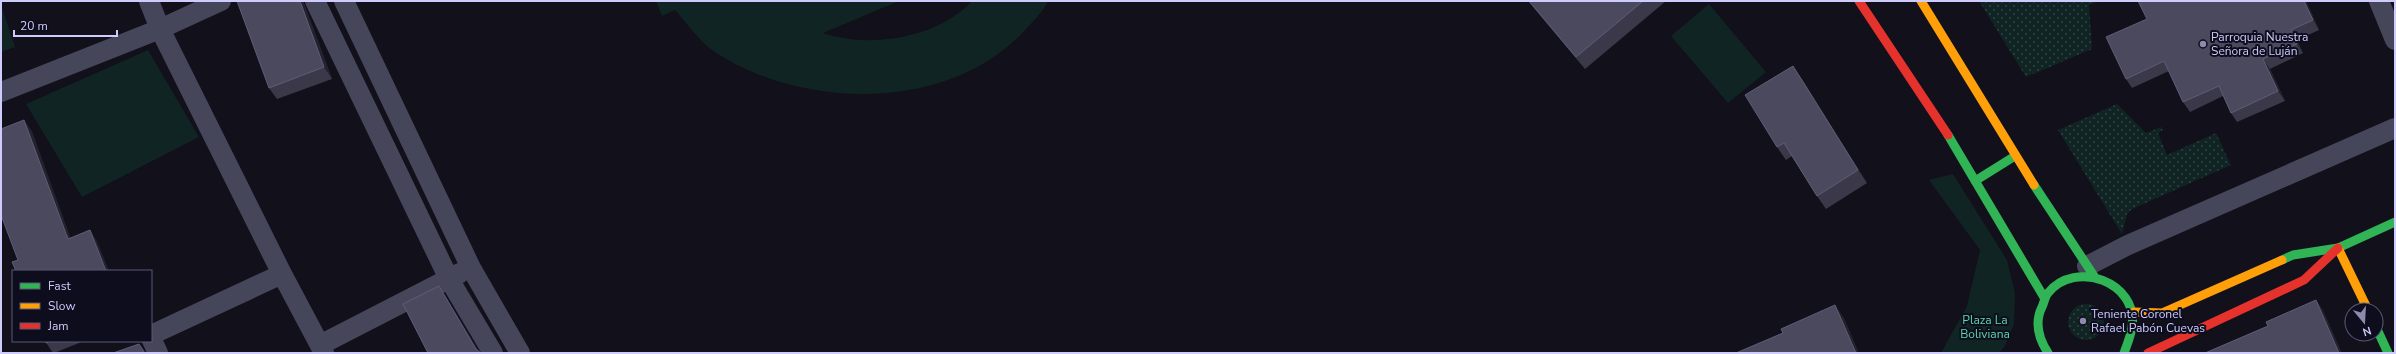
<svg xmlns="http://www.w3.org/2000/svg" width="2396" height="354" font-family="'Nunito Sans',sans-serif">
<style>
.grass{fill:url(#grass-dots)}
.park{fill:#102423}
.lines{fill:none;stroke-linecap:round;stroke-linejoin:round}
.lane{stroke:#46465a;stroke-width:20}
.fast{stroke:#30b455;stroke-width:9}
.slow{stroke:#ff9f0a;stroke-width:9}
.jam{stroke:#e5322d;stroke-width:9}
.wall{fill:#3b3949}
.shaded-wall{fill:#24222e}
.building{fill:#4b495d;stroke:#5f5d76}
.poi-dot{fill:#8c8aad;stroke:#0e0d1d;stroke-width:1.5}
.labels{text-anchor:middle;stroke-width:4;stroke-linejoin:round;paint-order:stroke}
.poi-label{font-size:12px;fill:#cdccfc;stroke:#0e0d1d;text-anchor:start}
.park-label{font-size:12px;fill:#5dd7ae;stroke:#0e0d1d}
</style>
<defs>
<pattern id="grass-dots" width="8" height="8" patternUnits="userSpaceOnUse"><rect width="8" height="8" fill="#102423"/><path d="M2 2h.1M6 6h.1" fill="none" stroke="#324344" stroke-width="1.8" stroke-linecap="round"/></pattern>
</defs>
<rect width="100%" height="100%" fill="#12101a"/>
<!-- grass -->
<path class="grass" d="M1979,1H2100L2089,5L2092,49L2026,77Z
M2117,104L2146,133L2161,127L2163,130L2158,133L2167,155L2216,133L2231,165L2132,209L2127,214L2122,234L2058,130Z
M2068 322a18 18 0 1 1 36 0a18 18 0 1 1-36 0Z"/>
<!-- park -->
<path class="park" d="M656,1H899L823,33C870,49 938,38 972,1H1048C1043,12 1034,20 1026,29C951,113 801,111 712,50C698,40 686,22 675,10L662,16Z
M1709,4L1766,72L1728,103L1671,36Z
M1,5L15,47L1,52Z
M148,50L199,137L82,197L26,104Z
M1953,174L2007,260L2015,293L2014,324L2005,346L1999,353H1941L1967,306L1980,250L1929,180Z"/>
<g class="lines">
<!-- lane -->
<path class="lane" d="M149,1L160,29L282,274L324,353
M315,1L449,279L493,353
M344,1L471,268L520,353
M2379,1L2395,40
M1,92L160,29L221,1
M2087,266L2128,245L2395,128
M151,335L282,274
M151,338L158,353
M320,345L460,273"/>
<!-- fast -->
<path class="fast" d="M1948,135L2045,299
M1975,181L2015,156
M2034,185L2094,276
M2282,260L2293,255L2338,248L2395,222
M2376,327L2388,353
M2048,353C2039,339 2034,323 2042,307C2044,303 2045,296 2048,293C2075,259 2139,282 2132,327C2131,335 2127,345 2124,353"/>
<!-- slow -->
<path class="slow" d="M1921,1L2034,185
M2338,248L2368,310
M2134,312L2162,313L2282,260"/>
<!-- jam -->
<path class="jam" d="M1859,1L1948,135
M2148,353L2304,280L2338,248"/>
</g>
<!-- wall -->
<path class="wall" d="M237,1H303L332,79L277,99L269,88Z
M1528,1H1666L1585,69Z
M2138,1H2306L2319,30L2297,40L2303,53L2270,69L2285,101L2237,122L2231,113L2223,96L2190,112L2183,102L2169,71L2132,88L2126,79L2147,19Z
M1802,79L1867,183L1826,209L1817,196L1792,156L1786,160L1777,147Z
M45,341H84L54,353H53Z"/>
<!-- shaded-wall -->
<path class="shaded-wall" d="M300,1H303L332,79L324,67Z
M2304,1H2306L2319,30L2313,20Z
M2291,30L2297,40L2303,53L2297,44Z
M2263,59L2270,69L2285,101L2278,91Z
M1793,66L1802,79L1867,183L1858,170Z
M24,120L32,131L75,250L68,239Z
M90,230L97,241L109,271H106Z
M439,286L445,295L480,353L476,349Z
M2316,300L2323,310L2342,353H2339Z
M1835,305L1844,318L1859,353H1856Z"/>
<!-- building -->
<path class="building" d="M237,1H300L324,67L269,88Z
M1529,1H1643L1576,57Z
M2138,1H2304L2313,20L2291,30L2297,44L2263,59L2278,91L2231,113L2219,86L2183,102L2164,61L2126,79L2106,37L2147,19Z
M1793,66L1858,170L1817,196L1784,143L1777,147L1745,95Z
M24,120L68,239L90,230L106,271H16L12,262L18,260L1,215V129Z
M439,286L476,349L481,353H428L403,304Z
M2316,300L2339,353H2205L2268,326L2266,322Z
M1835,305L1856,353H1736L1783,333L1781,329Z
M45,341H50L46,343Z
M139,344L145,353H113Z"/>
<!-- markers -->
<g class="poi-dot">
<circle cx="2203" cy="44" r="4"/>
<circle cx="2083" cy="321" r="4"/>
</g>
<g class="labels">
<!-- poi labels -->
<g class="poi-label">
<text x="2211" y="41">Parroquia Nuestra<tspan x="2211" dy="14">Señora de Luján</tspan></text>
<text x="2091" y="318">Teniente Coronel<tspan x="2091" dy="14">Rafael Pabón Cuevas</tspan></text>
</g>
<!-- park labels -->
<g class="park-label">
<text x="1985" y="324">Plaza La<tspan x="1985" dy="14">Boliviana</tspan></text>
</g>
</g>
<!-- border -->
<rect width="2396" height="354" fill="none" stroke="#cdccfc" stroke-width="4"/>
<!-- legend -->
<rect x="12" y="270" width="140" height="72" fill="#0e0d1d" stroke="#5a5976"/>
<rect x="20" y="283" width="20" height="6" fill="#30b455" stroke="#5a5976"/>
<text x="48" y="290" font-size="12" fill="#cdccfc">Fast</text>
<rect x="20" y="303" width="20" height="6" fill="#ff9f0a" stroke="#5a5976"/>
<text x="48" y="310" font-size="12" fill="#cdccfc">Slow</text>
<rect x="20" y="323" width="20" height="6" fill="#e5322d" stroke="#5a5976"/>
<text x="48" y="330" font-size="12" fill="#cdccfc">Jam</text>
<!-- north arrow -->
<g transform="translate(2364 322) rotate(162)"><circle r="19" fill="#0e0d1d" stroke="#5a5976"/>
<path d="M0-3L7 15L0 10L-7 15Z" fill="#8c8aad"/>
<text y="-6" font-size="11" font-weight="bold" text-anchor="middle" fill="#cdccfc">N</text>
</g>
<!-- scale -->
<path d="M14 30v6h103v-6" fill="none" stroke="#cdccfc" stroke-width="2"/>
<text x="20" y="30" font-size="12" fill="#cdccfc" stroke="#0e0d1d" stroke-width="3" paint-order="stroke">20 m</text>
</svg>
